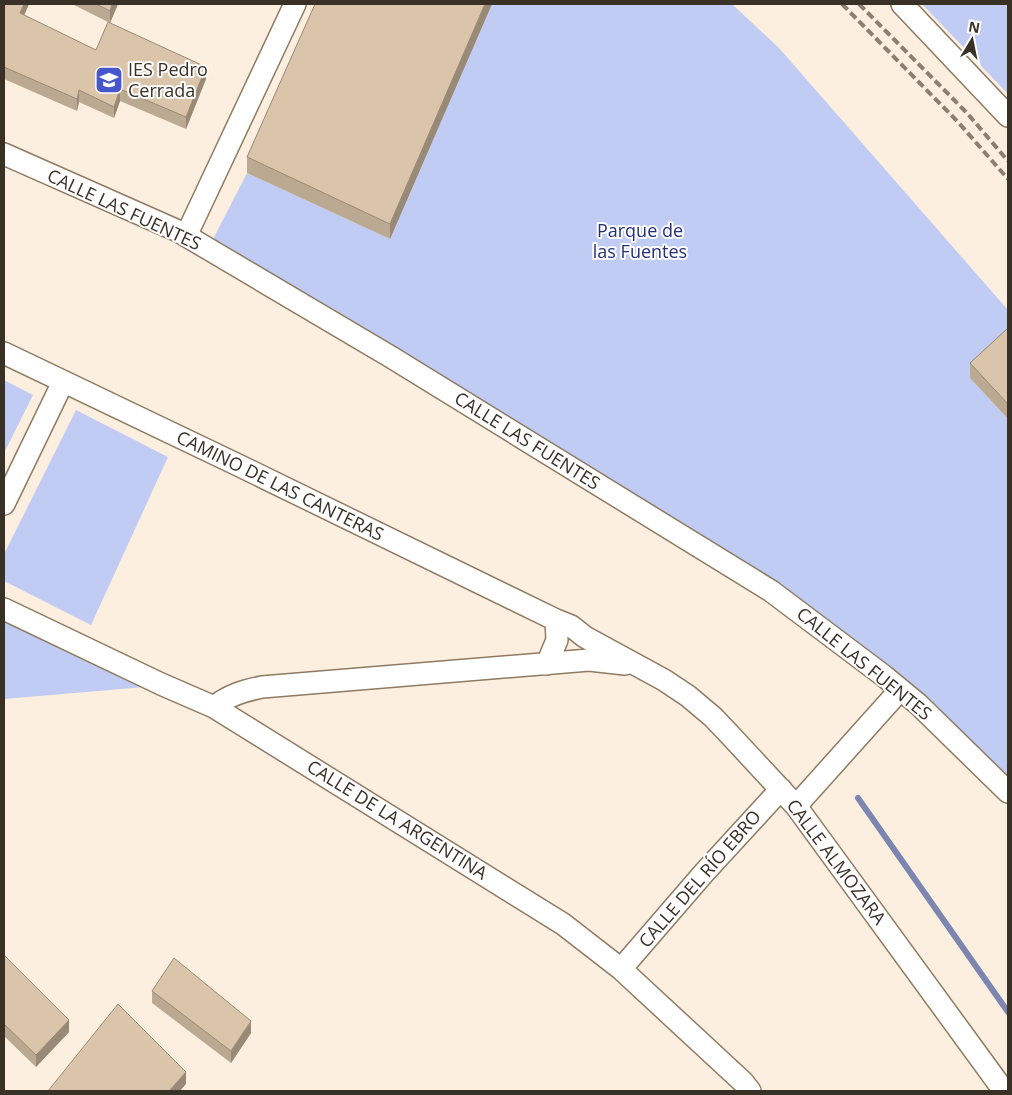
<svg xmlns="http://www.w3.org/2000/svg" width="1012" height="1095" font-family="'Open Sans',sans-serif">
<style>
.green{fill:#c1ccf4}
.lines{fill:none;stroke-linecap:round;stroke-linejoin:round}
.stream{stroke:#7c86b1;stroke-width:6}
.minor-casing{stroke:#8f7a62;stroke-width:24}
.minor{stroke:#fff;stroke-width:21}
.rail{stroke:#8a7f72;stroke-width:4;stroke-dasharray:8 4;stroke-linecap:butt}
.wall{fill:#bca992}
.shaded-wall{fill:#998a77}
.building{fill:#dbc5aa;stroke:#998a77}
.labels{text-anchor:middle;stroke-width:4;stroke-linejoin:round;paint-order:stroke}
.poi-label{font-size:18px;fill:#393026;stroke:#fefefe;text-anchor:start}
.street-label{font-size:18px;fill:#393026;stroke:#fefefe}
.park-label{font-size:18px;fill:#252f7a;stroke:#fefefe}
</style>
<rect width="100%" height="100%" fill="#fdefdf"/>
<!-- green -->
<path class="green" d="M492,4H732L779,48L1008,310V343L970,378L1008,419V792L918,704L665,526L208,249L247,173L390,239Z
M922,4H1008V94Z
M4,380L33,395L4,453Z
M76,410L168,457L91,625L4,581V554Z
M4,618L145,687L4,699Z"/>
<g class="lines">
<!-- stream -->
<path class="stream" d="M858,798L1008,1012"/>
<defs>
<path id="minor" d="M902,4L1008,116
M4,154L178,231L391,357L771,591L884,676L918,704L1008,792
M186,236L295,4
M4,353L238,465L556,620L571,626L585,637L664,680L688,696L713,717L731,736L796,806L1004,1091
M4,504L63,382
M4,609L161,684L214,707L563,924L621,969L743,1082L750,1091
M547,664L557,640L556,620
M214,707C229,695 243,691 262,687L589,660L625,664
M796,806L900,690
M621,969L703,874L781,789"/>
</defs>
<!-- minor casing -->
<use href="#minor" class="minor-casing"/>
<!-- minor -->
<use href="#minor" class="minor"/>
<!-- rail -->
<path class="rail" d="M842,4L958,122L1008,179
M859,4L967,113L1008,161"/>
</g>
<!-- wall -->
<path class="wall" d="M4,4H29L24,15L96,50L206,79L186,129L120,101L114,118L79,102L77,111L4,79Z
M72,4H118L110,23Z
M492,4L390,239L247,173V157Z
M1008,328V419L970,378V363Z
M4,957L69,1032L36,1067L4,1036Z
M152,991L251,1033L231,1063L152,1003Z"/>
<!-- shaded-wall -->
<path class="shaded-wall" d="M24,4H29L20,25V13Z
M112,4H118L110,23V11Z
M485,4H492L390,239V224Z
M206,67V79L186,129V117Z
M120,89V101L114,118V107Z
M79,90V102L77,111V99Z
M69,1020V1032L36,1067V1055Z
M251,1021V1033L231,1063V1051Z
M186,1072V1084L180,1091H169Z"/>
<!-- building -->
<path class="building" d="M4,4H24L20,13L96,50L108,22L206,67L186,117L120,89L114,107L79,90L77,99L4,67Z
M96,4H112L110,11Z
M315,4H485L390,224L247,157Z
M1008,328V404L970,363Z
M5,956L69,1020L36,1055L4,1024V957Z
M174,958L251,1021L231,1051L152,991Z
M118,1004L186,1072L169,1091H48Z"/>
<!-- icons -->
<defs>
<symbol id="school-square" viewBox="-11 -11 22 22"><rect x="-9" y="-9" width="18" height="18" rx="4" fill="#4757cb" stroke="#fefefe"/><path d="M0-5L7-2L0 1L-7-2ZM-4 1L0 2.5L4 1V4Q0 6-4 4Z" fill="#fff"/></symbol>
</defs>
<g fill-rule="evenodd">
<use href="#school-square" x="93" y="64" width="32" height="32"/>
</g>
<g class="labels">
<!-- poi labels -->
<g class="poi-label">
<text x="128" y="76">IES Pedro<tspan x="128" dy="21">Cerrada</tspan></text>
</g>
<!-- street labels -->
<g class="street-label">
<text transform="translate(124 210) rotate(25)" y="6">CALLE LAS FUENTES</text>
<text transform="translate(527 441) rotate(32)" y="6">CALLE LAS FUENTES</text>
<text transform="translate(280 486) rotate(26)" y="6">CAMINO DE LAS CANTERAS</text>
<text transform="translate(864 664) rotate(39)" y="6">CALLE LAS FUENTES</text>
<text transform="translate(397 820) rotate(32)" y="6">CALLE DE LA ARGENTINA</text>
<text transform="translate(836 862) rotate(53)" y="6">CALLE ALMOZARA</text>
<text transform="translate(700 879) rotate(-49)" y="6">CALLE DEL RÍO EBRO</text>
</g>
<!-- park labels -->
<g class="park-label">
<text x="640" y="237">Parque de<tspan x="640" dy="21">las Fuentes</tspan></text>
</g>
</g>
<!-- border -->
<rect width="1012" height="1095" fill="none" stroke="#393026" stroke-width="10"/>
<!-- north arrow -->
<g transform="translate(972 40) rotate(10)" stroke="#fefefe" stroke-width="4" paint-order="stroke">
<path d="M0-4L9 19L0 12L-9 19Z" fill="#393026"/>
<text y="-8" font-size="14" font-weight="bold" text-anchor="middle" fill="#393026">N</text>
</g>
</svg>
